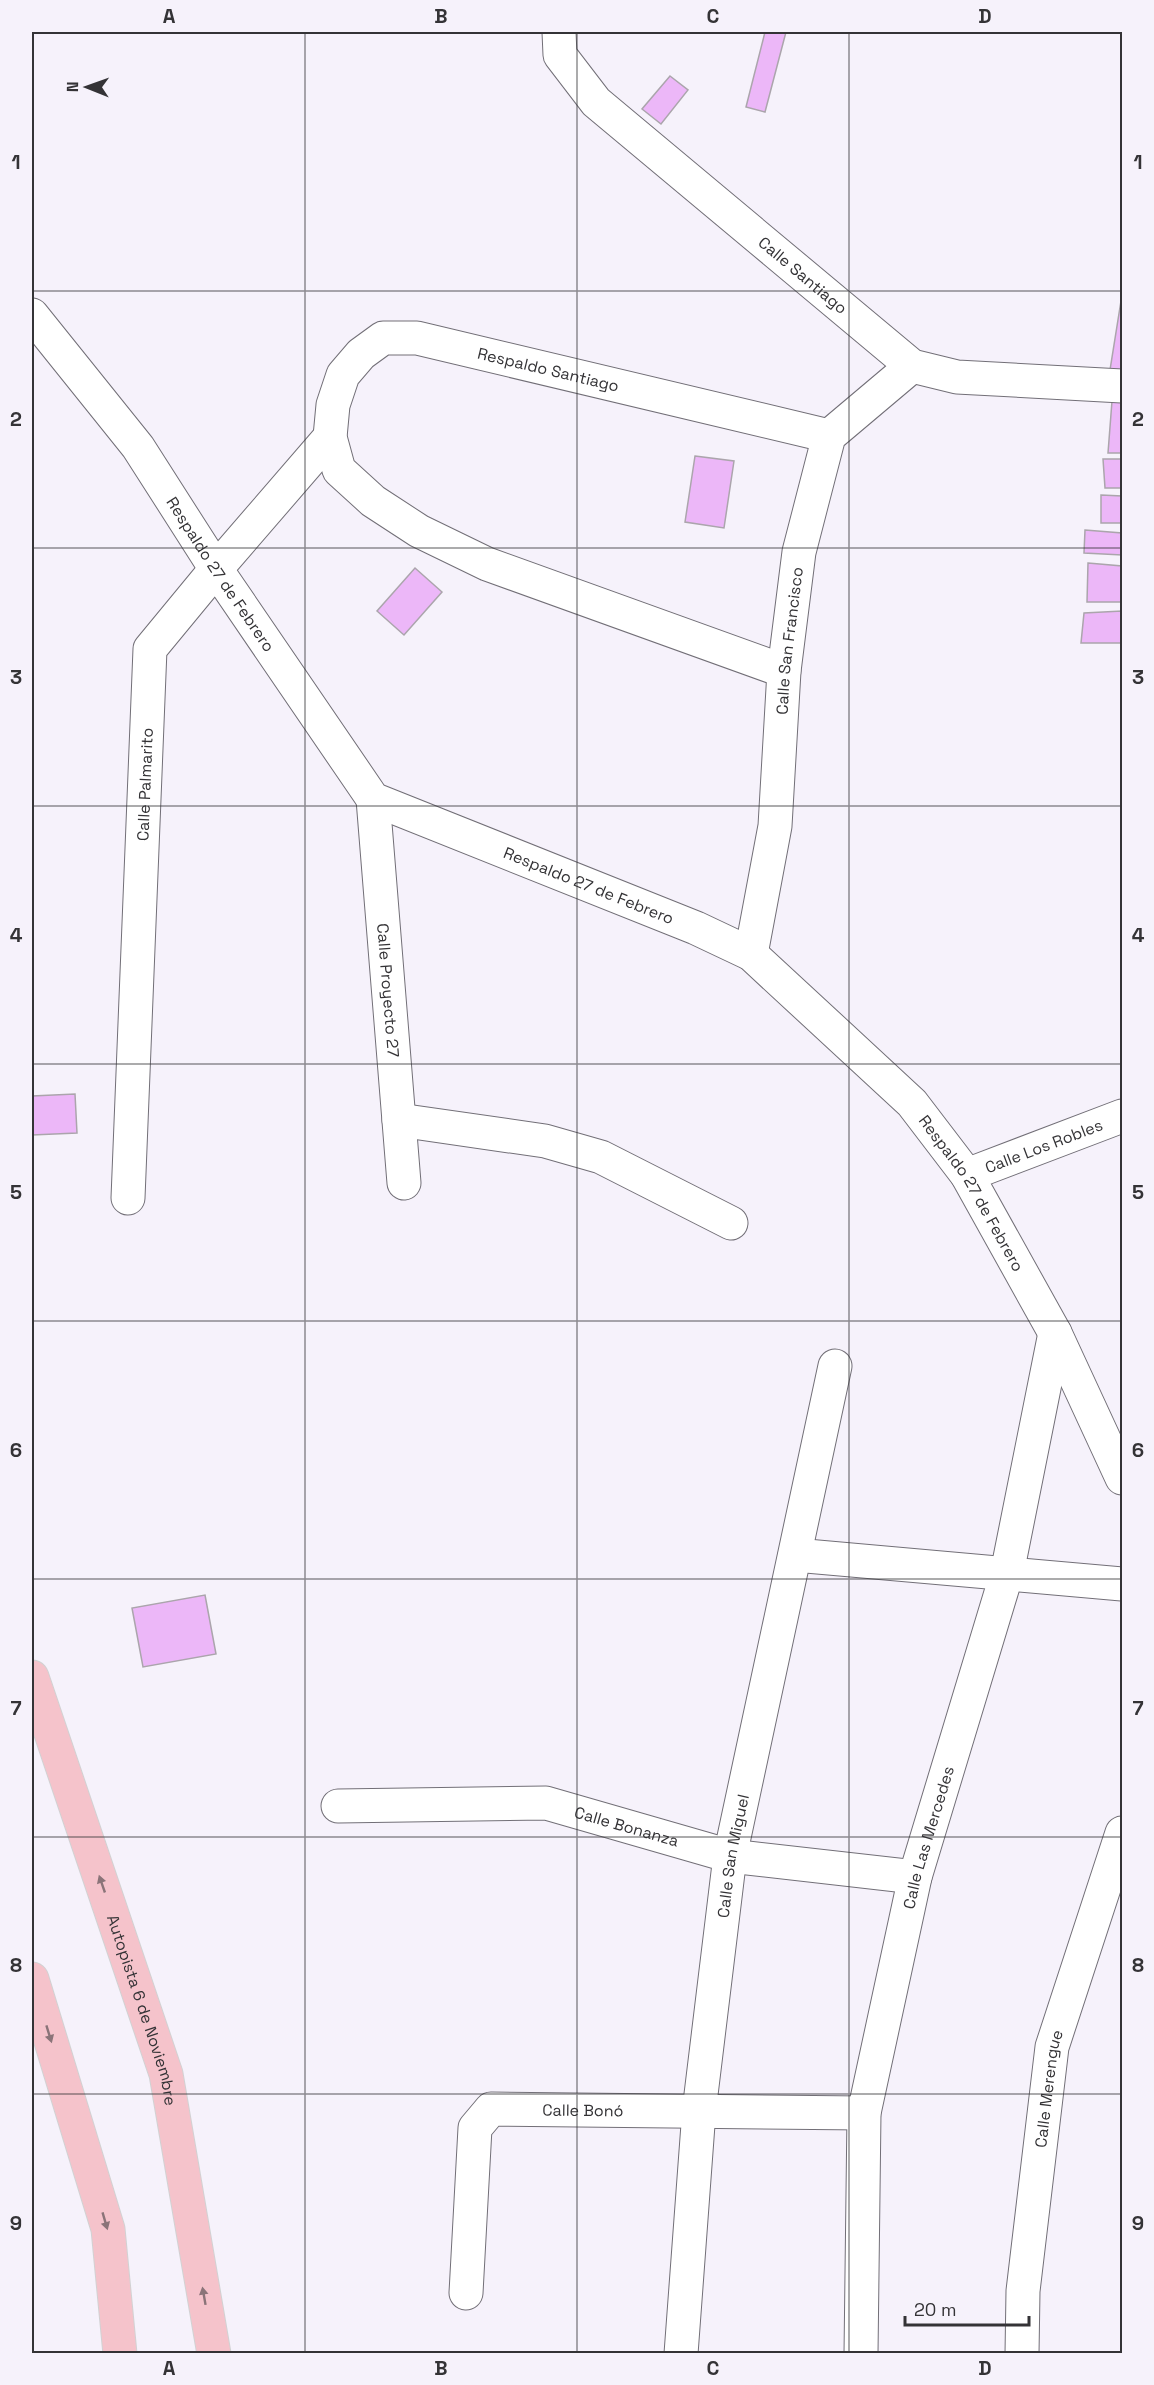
<svg xmlns="http://www.w3.org/2000/svg" width="1154" height="2385" font-family="'Space Grotesk',sans-serif">
<style>
.building{fill:#ecb7f8;stroke:#aba5ac;stroke-width:1.5}
.lines{fill:none;stroke-linecap:round;stroke-linejoin:round}
.street-casing{stroke:#726f77;stroke-width:35}
.highway-casing{stroke:#d2d2d3;stroke-width:35}
.street{stroke:#fff;stroke-width:33}
.highway{stroke:#f5c3cb;stroke-width:33}
.oneway{fill:#8b7479}
.grid{fill:none;stroke:#343336;stroke-width:1.5;stroke-opacity:0.55}
.labels{text-anchor:middle;stroke-width:5;stroke-linejoin:round;paint-order:stroke}
.street-label{font-size:16px;fill:#343336;stroke:#f6f2fb}
.neatline{fill:none;stroke:#343336;stroke-width:2}
.grid-label{font-size:20px;text-anchor:middle;font-weight:bold;fill:#343336}
</style>
<rect width="100%" height="100%" fill="#f6f2fb"/>
<!-- building -->
<path class="building" d="M765,32H786L765,112L746,107Z
M670,76L688,90L661,124L642,109Z
M1121,301H1122V372L1110,370Z
M1112,401L1122,402V453H1108Z
M695,456L734,461L724,528L685,522Z
M1103,459H1122V488H1105Z
M1101,495L1122,496V523H1101Z
M1085,530L1122,533V555L1084,553Z
M1088,563L1122,566V602H1087Z
M415,568L442,592L404,635L377,611Z
M1122,611V643H1081L1084,613Z
M75,1094L77,1133L32,1135V1096Z
M205,1595L216,1654L143,1667L132,1608Z"/>
<g class="lines">
<defs>
<g id="street">
<path id="s1" d="M559,32L560,55L596,102L912,366L957,377L1122,386"/>
<path id="s2" d="M32,315L138,447L216,569L373,799L696,928L751,954L912,1103L967,1175L1055,1333L1122,1478"/>
<path id="s3" d="M784,671L487,564L419,531L373,501L339,470L330,437L333,405L343,375L361,354L383,338H417L829,436"/>
<path id="s4" d="M373,799L404,1183"/>
<path id="s5" d="M751,954L775,826L784,671L799,552L829,436L912,366"/>
<path d="M399,1120L545,1141L601,1157L731,1223"/>
<path id="s6" d="M967,1175L1122,1116"/>
<path id="s7" d="M128,1198L150,649L216,569L330,437"/>
<path d="M795,1555L1122,1584"/>
<path id="s8" d="M338,1806L546,1803L730,1856L915,1877"/>
<path id="s9" d="M466,2293L475,2128L491,2109L864,2113"/>
<path id="s10" d="M681,2354L699,2111L730,1856L835,1366"/>
<path id="s11" d="M861,2354L864,2113L915,1877L1007,1573L1055,1333"/>
<path id="s12" d="M1022,2354L1023,2291L1052,2047L1122,1833"/>
</g>
<g id="highway">
<path id="s13" d="M32,1677L166,2074L214,2354"/>
<path d="M32,1979L108,2229L120,2354"/>
</g>
</defs>
<!-- street casing -->
<use href="#street" class="street-casing"/>
<!-- highway casing -->
<use href="#highway" class="highway-casing"/>
<!-- street -->
<use href="#street" class="street"/>
<!-- highway -->
<use href="#highway" class="highway"/>
</g>
<!-- one-way arrows -->
<defs><path id="oneway-solid" d="M-6-.8H1V-3.2L6.5 0L1 3.2V.8H-6Z" transform="scale(1.5)"/></defs>
<g class="oneway">
<use href="#oneway-solid" transform="translate(102 1884) rotate(-109)"/>
<use href="#oneway-solid" transform="translate(49 2034) rotate(73)"/>
<use href="#oneway-solid" transform="translate(105 2221) rotate(74)"/>
<use href="#oneway-solid" transform="translate(204 2296) rotate(-100)"/>
</g>
<!-- grid -->
<path class="grid" d="M305,32V2354M577,32V2354M849,32V2354M32,291H1122M32,548H1122M32,806H1122M32,1064H1122M32,1321H1122M32,1579H1122M32,1837H1122M32,2094H1122"/>
<g class="labels">
<!-- street labels -->
<g class="street-label">
<text dy="6" stroke="none"><textPath href="#s1" startOffset="352">Calle Santiago</textPath></text>
<text dy="6" stroke="none"><textPath href="#s3" startOffset="814">Respaldo Santiago</textPath></text>
<text dy="6" stroke="none"><textPath href="#s2" startOffset="321">Respaldo 27 de Febrero</textPath></text>
<text dy="6" stroke="none"><textPath href="#s5" startOffset="316">Calle San Francisco</textPath></text>
<text dy="6" stroke="none"><textPath href="#s7" startOffset="414">Calle Palmarito</textPath></text>
<text dy="6" stroke="none"><textPath href="#s2" startOffset="825">Respaldo 27 de Febrero</textPath></text>
<text dy="6" stroke="none"><textPath href="#s4" startOffset="192">Calle Proyecto 27</textPath></text>
<text dy="6" stroke="none"><textPath href="#s6" startOffset="82">Calle Los Robles</textPath></text>
<text dy="6" stroke="none"><textPath href="#s2" startOffset="1329">Respaldo 27 de Febrero</textPath></text>
<text dy="6" stroke="none"><textPath href="#s8" startOffset="292">Calle Bonanza</textPath></text>
<text dy="6" stroke="none"><textPath href="#s11" startOffset="524">Calle Las Mercedes</textPath></text>
<text dy="6" stroke="none"><textPath href="#s10" startOffset="501">Calle San Miguel</textPath></text>
<text dy="6" stroke="none"><textPath href="#s13" startOffset="351">Autopista 6 de Noviembre</textPath></text>
<text dy="6" stroke="none"><textPath href="#s12" startOffset="267">Calle Merengue</textPath></text>
<text dy="6" stroke="none"><textPath href="#s9" startOffset="282">Calle Bonó</textPath></text>
</g>
</g>
<!-- border -->
<rect width="1154" height="2385" fill="none" stroke="#f6f2fb" stroke-width="66"/>
<!-- north arrow -->
<g transform="translate(87 87) rotate(271)" stroke="#f6f2fb" stroke-width="4.5" paint-order="stroke">
<path d="M0-4.5L10 22L0 15L-10 22Z" fill="#343336"/>
<text y="-9" font-size="16" font-weight="bold" text-anchor="middle" fill="#343336">N</text>
</g>
<!-- scale -->
<path d="M905 2316v9h124v-9" fill="none" stroke="#343336" stroke-width="3"/>
<text x="914" y="2316" font-size="18" fill="#343336" stroke="#f6f2fb" stroke-width="4.5" paint-order="stroke">20 m</text>
<rect x="33" y="33" width="1088" height="2319" class="neatline"/>
<g class="grid-label">
<text x="169" y="23">A</text>
<text x="441" y="23">B</text>
<text x="713" y="23">C</text>
<text x="985" y="23">D</text>
<text x="16" y="169">1</text>
<text x="1138" y="169">1</text>
<text x="16" y="426">2</text>
<text x="1138" y="426">2</text>
<text x="16" y="684">3</text>
<text x="1138" y="684">3</text>
<text x="16" y="942">4</text>
<text x="1138" y="942">4</text>
<text x="16" y="1199">5</text>
<text x="1138" y="1199">5</text>
<text x="16" y="1457">6</text>
<text x="1138" y="1457">6</text>
<text x="16" y="1715">7</text>
<text x="1138" y="1715">7</text>
<text x="16" y="1972">8</text>
<text x="1138" y="1972">8</text>
<text x="16" y="2230">9</text>
<text x="1138" y="2230">9</text>
<text x="169" y="2375">A</text>
<text x="441" y="2375">B</text>
<text x="713" y="2375">C</text>
<text x="985" y="2375">D</text>
</g>
</svg>
